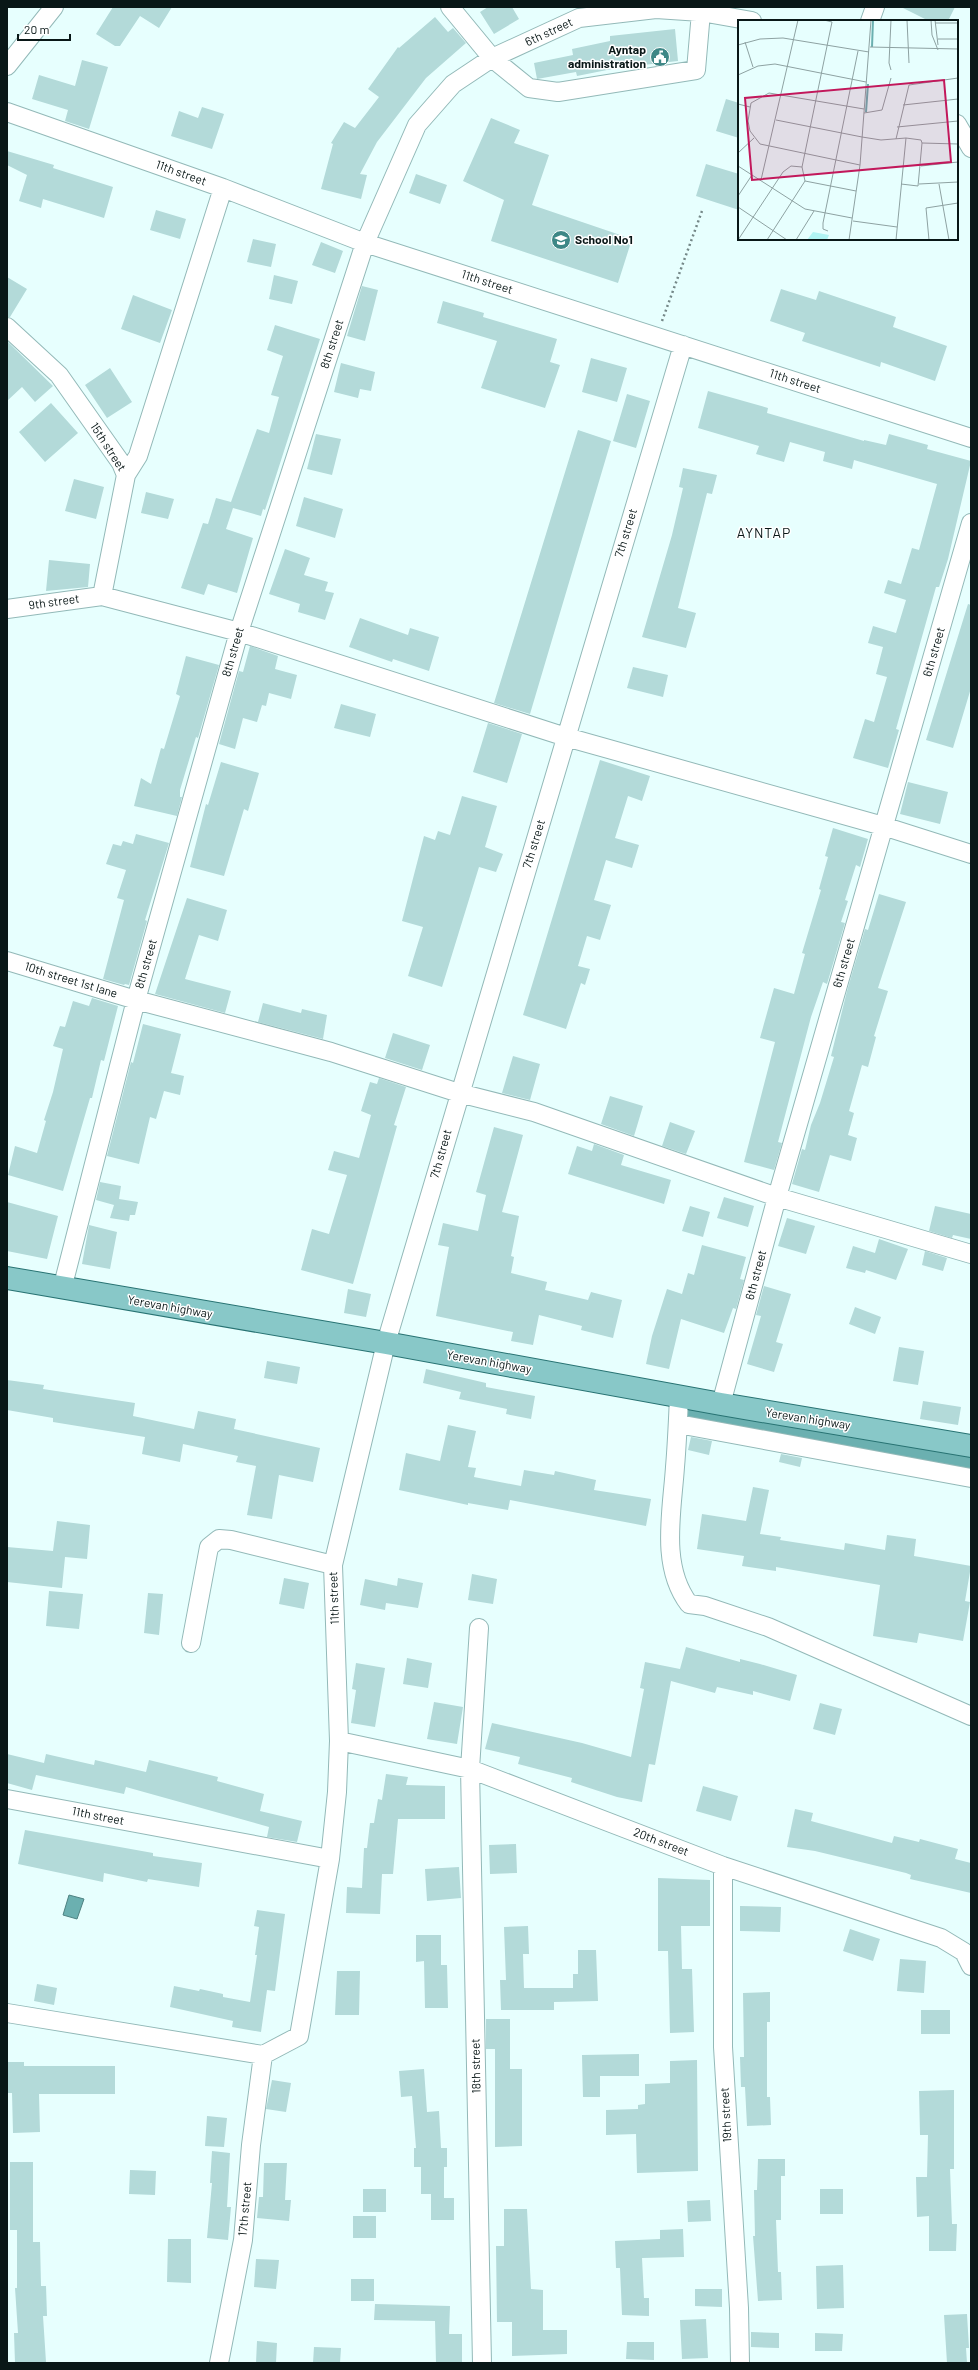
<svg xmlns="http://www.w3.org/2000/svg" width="978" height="2370" font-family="Barlow,sans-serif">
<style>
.water{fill:#6bb0b0;stroke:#4e8282}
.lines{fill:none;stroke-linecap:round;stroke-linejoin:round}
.canal{stroke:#6bb0b0;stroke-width:18}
.building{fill:#b3dad9}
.minor-casing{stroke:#93b9b8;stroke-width:20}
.major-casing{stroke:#287373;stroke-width:24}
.path{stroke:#748787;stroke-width:2.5;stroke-dasharray:2 3;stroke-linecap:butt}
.minor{stroke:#fff;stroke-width:18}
.major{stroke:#88c8c8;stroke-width:22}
.labels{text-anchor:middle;stroke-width:3;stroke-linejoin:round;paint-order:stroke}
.street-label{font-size:12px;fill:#091717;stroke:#fff}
.poi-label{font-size:12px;font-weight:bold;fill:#091717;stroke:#fff;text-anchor:end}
.quarter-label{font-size:14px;letter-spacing:1px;fill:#091717;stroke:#fff}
.inset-river{fill:none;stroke:#6bb0b0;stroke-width:2}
.inset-road{fill:none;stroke:#8ea2a2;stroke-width:1}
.view{fill:#c2185b;fill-opacity:0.15;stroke:#c2185b;stroke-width:2}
.inset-edge{fill:none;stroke:#091717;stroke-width:2}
</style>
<rect width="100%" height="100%" fill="#e7fffe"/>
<!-- water -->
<path class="water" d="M69,1895L84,1899L77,1919L63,1915Z"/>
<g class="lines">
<!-- canal -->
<path class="canal" d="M687,1414L971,1461"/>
</g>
<!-- building -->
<path class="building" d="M113,7H172L159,28L140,16L120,46H115L96,34Z
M488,7H512L519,19L494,34L480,12Z
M901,7H955L948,21H929Z
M435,17L448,32L453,28L466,43L426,78L377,142L360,174L367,175L361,199L321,189L333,144L331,143L344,122L355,128L379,97L368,89L398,47L399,48Z
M675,29L678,61L617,68L577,76L576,72L537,79L534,63L573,55L572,49L610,41V36Z
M82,60L108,67L89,129L65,121L68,110L32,99L39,75L75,86Z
M726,99L739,103V138L716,131Z
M202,107L224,114L212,149L171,136L179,111L198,118Z
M491,118L520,130L514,143L549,155L532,205L632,239L618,283L491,241L504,200L463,181Z
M7,151L54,165L53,168L113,187L104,218L43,199L41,208L19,201L27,175L7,165Z
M706,164L739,174V210L696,196Z
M416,174L447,185L440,204L409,193Z
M156,210L186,219L180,239L150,230Z
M253,239L276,244L271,267L247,262Z
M321,242L343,251L335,273L312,265Z
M274,275L298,281L292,304L269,299Z
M7,277L27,289L10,317H7Z
M362,286L378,290L365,341L347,336Z
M781,289L816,300L819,291L896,317L893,327L947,346L935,381L881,362L880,367L802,341L805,333L770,321Z
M133,295L172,310L160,343L121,329Z
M443,301L484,313L483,317L557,339L550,362L560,365L545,408L481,388L497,341L437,323Z
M275,325L320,339L265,510L263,509L261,516L233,508L226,529L253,538L237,593L208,584L204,595L181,588L203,523L208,524L216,498L231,502L257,429L269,433L279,397L271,395L283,356L267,350Z
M7,341L53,386L35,402L22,387L7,401Z
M591,358L627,368L617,402L582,392Z
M341,363L375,372L371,391L360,389L358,398L334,392Z
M110,368L132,402L107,418L85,385Z
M708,391L768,408L767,413L864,441V440L886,445L889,434L928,445L927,449L971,461L948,559L939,587H936L896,729L899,730L888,768L853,758L865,719L874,722L887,677L876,674L883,647L868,643L873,626L896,633L906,600L884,593L888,580L901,584L912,548L919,550L937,484L854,460L852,469L823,461L825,452L790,442L784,462L756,454L759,446L698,428Z
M627,394L650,401L636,448L613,441Z
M51,403L78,433L45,462L19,432Z
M578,430L611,441L530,714L494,703Z
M316,434L341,439L332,475L307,469Z
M683,468L717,475L712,494L707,493L678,608L696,613L686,648L642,637L672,535L683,488L679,487Z
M74,479L104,487L96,519L65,511Z
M146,492L174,499L168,519L141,513Z
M304,497L343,509L335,538L296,526Z
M285,549L310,558L304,575L328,582L325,591L334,593L325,620L298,612L300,604L269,594Z
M49,560L90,564L88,587L46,591Z
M968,604L971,605V688L953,748L926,740Z
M360,618L408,635L410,628L439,637L429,671L393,659L392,662L349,647Z
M250,646L278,656L275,669L297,675L291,699L269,693L266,706L262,705L257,722L243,718L235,749L219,744L239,671L243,672Z
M186,656L219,665L198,738L196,737L180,790V797H182L177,816L134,806L141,778L151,784L161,748L164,749L180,696L176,694Z
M633,667L668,675L663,697L627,688Z
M341,704L376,714L370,737L334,728Z
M488,723L522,734L507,783L473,772Z
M600,760L650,776L642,801L628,796L615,838L639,845L632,868L606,860L594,900L611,905L600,940L587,936L578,966L590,969L585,985L581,983L566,1029L523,1015Z
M221,762L259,773L248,811L244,809L224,876L190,867L206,804L208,805Z
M908,782L948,792L940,824L900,814Z
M462,796L497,806L485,847L503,854L496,872L479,867L442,987L408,976L423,927L402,921L424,836L435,840L438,831L450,835Z
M833,828L868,839L860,867L856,865L845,900L848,901L841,922L845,923L827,984L823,982L811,1017L778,1142L782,1143L774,1170L744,1162L775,1042L760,1038L774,988L794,994L805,954L802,953L821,890L819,889L828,857L825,856Z
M136,834L169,843L145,920L147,921L129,985L125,984L124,985L103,979L124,900L117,898L126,870L106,864L113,844L121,846L123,841L133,844Z
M879,894L906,902L878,988L888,991L874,1036L876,1037L868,1067L862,1065L849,1111L854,1113L848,1135L857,1138L851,1161L830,1155L819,1192L792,1184L802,1149L805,1150L811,1125L820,1103L834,1057L831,1056L847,991L865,929L868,930Z
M187,898L227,910L218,941L199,935L185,979L231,991L225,1013L155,994Z
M92,998L118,1006L104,1061L101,1060L92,1098H90L63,1191L8,1175L15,1146L37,1153L46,1121L44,1120L53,1092L63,1049L53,1046L60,1026L65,1027L73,1001L89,1006Z
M263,1003L301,1013L302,1009L327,1015L323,1039L258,1022Z
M143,1024L181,1034L171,1073L184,1076L180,1095L164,1091L156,1119L150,1117L139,1164L107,1156L131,1062L133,1063Z
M393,1033L430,1045L422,1070L385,1058Z
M513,1056L540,1064L530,1100L502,1093Z
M379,1078L406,1087L394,1125L397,1126L353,1284L301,1270L312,1229L329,1234L347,1175L328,1170L334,1151L359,1158L371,1115L361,1111L370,1082L377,1084Z
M610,1096L643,1106L634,1136L601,1124Z
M670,1122L695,1131L686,1154L662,1146Z
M494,1127L523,1135L502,1212L519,1216L511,1256L514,1257L511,1273L547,1282L545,1290L588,1300L591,1292L622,1300L613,1338L581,1330L582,1326L539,1315L533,1345L511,1341L513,1332L436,1316L449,1247L438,1245L443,1223L478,1231L486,1195L476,1192Z
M594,1144L624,1155L621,1165L671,1180L664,1204L568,1174L577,1146L592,1151Z
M100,1182L121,1186L119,1199L138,1202L135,1215H130L129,1221L110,1218L114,1205L96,1200Z
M724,1197L754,1206L748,1227L717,1218Z
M7,1202L58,1216L47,1259L7,1251Z
M690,1206L710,1212L703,1237L682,1231Z
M935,1206L971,1214V1239L953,1235L952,1238L929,1231Z
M787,1218L815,1226L806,1254L778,1246Z
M89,1225L117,1232L110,1269L82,1264Z
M879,1239L908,1249L896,1280L866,1270L865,1273L846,1268L853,1246L875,1253Z
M702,1245L746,1257L740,1279L744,1280L736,1309L733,1308L724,1333L681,1319L669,1369L646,1364L652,1336L667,1289L682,1294L688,1273L694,1275Z
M925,1251L947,1258L943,1271L922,1265Z
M764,1286L791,1294L776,1342L783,1344L774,1372L747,1364L761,1316L756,1315Z
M348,1289L371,1294L366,1317L344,1313Z
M855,1307L881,1317L875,1334L849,1324Z
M899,1347L924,1351L918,1385L893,1381Z
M267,1361L300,1367L297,1384L264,1378Z
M426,1369L486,1383V1387L535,1396L531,1419L506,1414L507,1409L459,1399L461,1392L423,1383Z
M7,1380L44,1385L43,1389L135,1403L133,1416L194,1429L198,1411L236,1419L234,1429L320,1448L313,1482L279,1475L272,1519L247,1515L256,1466L236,1462L238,1456L183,1444L180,1462L142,1454L145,1437L53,1422V1418L7,1410Z
M923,1401L961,1407L958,1425L920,1419Z
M448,1425L476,1431L468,1467L476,1468L474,1477L521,1486L524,1470L554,1475L555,1471L596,1480L594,1490L651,1499L646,1526L510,1500L508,1510L468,1503V1505L399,1490L406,1453L440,1461Z
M691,1437L712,1441L709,1455L688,1450Z
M781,1454L802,1458L800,1467L779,1462Z
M753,1487L769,1490L760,1534L781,1537L780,1540L844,1550L845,1543L885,1550L887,1535L916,1539L914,1556L971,1566L965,1601L970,1602L963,1641L919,1633L917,1643L873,1636L880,1585L776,1567V1571L742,1566L744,1556L697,1549L702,1514L746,1521Z
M57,1521L90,1525L87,1559L65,1557L62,1588L7,1582V1547L53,1551Z
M472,1574L497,1579L493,1604L468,1600Z
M284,1578L309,1583L304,1609L279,1604Z
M398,1578L423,1583L418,1608L386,1603L385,1610L360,1605L365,1579L397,1586Z
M49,1591L83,1594L79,1629L46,1626Z
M148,1593L163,1594L159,1635L144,1633Z
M686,1647L740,1662V1659L760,1664L797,1675L790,1701L753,1691V1695L717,1687L715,1693L671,1681L655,1765L649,1764L642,1802L617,1797L571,1782L572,1778L518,1764L520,1757L485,1749L492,1723L582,1743L631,1757L644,1689L640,1688L645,1662L680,1669Z
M407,1658L432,1663L428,1688L403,1684Z
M356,1663L385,1668L375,1727L351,1723L356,1690L352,1689Z
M434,1702L463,1707L457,1744L427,1739Z
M820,1703L842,1709L835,1735L813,1729Z
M7,1754L44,1763L46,1754L94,1765L95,1760L146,1772L149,1760L218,1777L217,1781L264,1794L260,1811L302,1821L297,1842L267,1837L269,1827L126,1787L124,1794L36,1775L32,1790L7,1783Z
M386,1774L408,1777L406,1785L445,1786V1819H398L393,1874H382L380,1914L346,1913L347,1887L362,1888L364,1848H367L370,1823H374L378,1799L382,1800Z
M703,1786L738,1796L731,1821L696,1811Z
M795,1809L813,1813L811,1821L892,1843L894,1836L919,1842L920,1839L958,1849L955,1859L971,1863V1893L910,1879L911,1875L906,1873L815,1851L787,1847Z
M25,1830L153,1853V1856L202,1863L199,1887L148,1879L147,1882L104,1873L103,1882L18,1864Z
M516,1844L517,1873L490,1874L489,1845Z
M459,1867L461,1898L427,1901L425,1869Z
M658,1878L710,1880V1926H681L682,1969H692L694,2032L670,2033L668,1951H658Z
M740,1906L781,1907L780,1932L740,1931Z
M257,1910L285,1914L275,1991L267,1990L261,2032L232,2027L233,2021L170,2007L174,1986L199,1991L200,1989L223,1994V1997L250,2002L257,1955H255L259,1927L254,1926Z
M528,1926L529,1954H523L524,1988H573V1974H578V1950H596L598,2001L554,2002V2010H501L500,1980H506L504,1927Z
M850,1929L880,1939L873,1961L843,1951Z
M416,1935H441V1965H447L448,2008H425L424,1961L416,1962Z
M900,1959L926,1961L924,1993L897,1991Z
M337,1971H360L359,2015H335Z
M37,1984L57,1988L54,2005L34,2001Z
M770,1992V2022H767V2097H770L771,2125L747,2126L745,2087H741L740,2057H744L743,1993Z
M921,2010H950V2034H921Z
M486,2019H510V2069H522V2146L495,2147V2049H486Z
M639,2054V2076H600V2097H583L582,2055Z
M697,2060L698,2171L637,2173L636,2134L606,2135V2110L638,2109V2105L645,2104V2084L670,2083V2061Z
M7,2062H24V2066H115V2094H39L40,2132L13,2133L12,2093H7Z
M424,2069L427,2112L439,2111L441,2148H447V2167H444V2198H454V2220H431V2194H421V2167H414V2148H416L412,2096L401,2097L399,2071Z
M272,2080L291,2083L286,2112L266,2109Z
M954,2090V2169H950L952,2224H957L956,2251H929V2216L917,2217L916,2177H927L928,2135H920L919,2091Z
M207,2116L227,2118L224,2147L205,2146Z
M212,2151L230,2153L227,2207H231L228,2240L207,2238L212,2183H210Z
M758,2159H785V2176H781V2220H776L778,2272H781L782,2300L758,2301L753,2236H755L754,2190H757Z
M10,2162H33V2242H40L41,2286H46L47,2316H43L46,2362L15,2363L14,2333H18L15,2288H17V2230H10Z
M264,2163H287L285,2200H291L289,2221L257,2218L259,2197H263Z
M130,2170L156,2171L155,2195L129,2194Z
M363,2189H386V2212H363Z
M820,2189H843V2214H820Z
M710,2200L711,2221L688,2222L687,2201Z
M504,2209H527L531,2289L543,2290V2330H567V2354L512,2356V2322H497L496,2246H504Z
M353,2216H376V2238H353Z
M683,2229L684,2257L642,2258L644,2298H649V2316L622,2315L620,2268H616L615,2241L660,2239V2230Z
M168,2239H191V2283L167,2282Z
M256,2259L279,2260L276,2289L254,2287Z
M843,2265L844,2308L817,2309L816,2266Z
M351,2279H374V2301H351Z
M695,2289H722V2307L695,2306Z
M375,2304L450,2306L449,2334H462V2363H436L435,2321L374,2320Z
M967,2314L969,2348H966L967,2363H947L944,2315Z
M706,2319L708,2358L682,2359L680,2320Z
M751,2332L779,2333V2348L751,2347Z
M815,2333L843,2334L842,2351H815Z
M257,2341L277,2343L276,2363H256Z
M627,2342H654V2360L626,2359Z
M314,2347L341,2348L340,2363H313Z"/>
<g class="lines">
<defs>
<path id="minor" d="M450,7L492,58L529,88L558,92L696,70L701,12
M870,21L875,7
M7,66L54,7
M7,112L223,188L365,243L971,438
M957,124L971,148
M7,327L59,375L121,463L126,475L102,596
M126,475L138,456L223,188
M7,609L102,596L239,632L566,737L883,826L971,854
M7,961L136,1000L331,1052L459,1093L534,1112L777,1197L971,1254
M62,1289L136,1000L239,632L365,243L417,125L453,84L492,58L579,18L656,9L701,12L752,21
M679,1397C678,1420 677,1444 675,1467C672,1512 660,1566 689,1604L705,1606L768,1627L971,1716
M721,1404L777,1197L971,523
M678,1424L971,1478
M479,1628L470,1769L482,2363
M191,1643L209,1547L219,1539L231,1540L333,1565
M339,1741L470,1769L723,1866L941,1938L964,1952L971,1966
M7,1799L330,1859
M723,1866V2047L739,2308L740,2363
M7,2013L263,2055
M263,2055L299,2036L330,1859L337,1792L339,1741L333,1565L386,1343L683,345
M219,2363L243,2240L251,2145L263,2055"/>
<path id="major" d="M7,1278L386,1343L721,1404L971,1446"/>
</defs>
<!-- minor casing -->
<use href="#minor" class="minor-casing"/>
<!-- major casing -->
<use href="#major" class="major-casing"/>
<!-- path -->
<path class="path" d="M662,321L702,211"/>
<!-- minor -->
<use href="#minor" class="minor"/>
<!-- major -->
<use href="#major" class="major"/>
</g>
<!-- icons -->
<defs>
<symbol id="civic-disc" viewBox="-11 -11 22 22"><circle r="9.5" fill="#3e8786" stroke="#fff"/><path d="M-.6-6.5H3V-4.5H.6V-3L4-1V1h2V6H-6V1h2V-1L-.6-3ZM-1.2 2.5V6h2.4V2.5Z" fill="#fff"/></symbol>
<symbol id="school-disc" viewBox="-11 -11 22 22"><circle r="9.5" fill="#3e8786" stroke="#fff"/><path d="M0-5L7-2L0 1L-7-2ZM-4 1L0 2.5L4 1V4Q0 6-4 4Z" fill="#fff"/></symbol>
</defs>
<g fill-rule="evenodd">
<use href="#civic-disc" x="649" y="46" width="22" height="22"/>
<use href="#school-disc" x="550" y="229" width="22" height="22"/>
</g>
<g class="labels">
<!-- street labels -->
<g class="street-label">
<text transform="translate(549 32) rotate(-25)" y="4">6th street</text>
<text transform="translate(181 173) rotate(20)" y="4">11th street</text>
<text transform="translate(487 282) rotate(18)" y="4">11th street</text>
<text transform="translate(332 344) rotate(-72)" y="4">8th street</text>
<text transform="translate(795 381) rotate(18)" y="4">11th street</text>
<text transform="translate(108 447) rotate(57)" y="4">15th street</text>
<text transform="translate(626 533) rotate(-73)" y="4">7th street</text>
<text transform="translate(54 602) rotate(-8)" y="4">9th street</text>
<text transform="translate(233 652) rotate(-74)" y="4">8th street</text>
<text transform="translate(934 652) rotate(-74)" y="4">6th street</text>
<text transform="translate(534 844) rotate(-73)" y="4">7th street</text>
<text transform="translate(844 963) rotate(-74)" y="4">6th street</text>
<text transform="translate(146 964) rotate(-74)" y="4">8th street</text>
<text transform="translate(71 980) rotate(17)" y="4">10th street 1st lane</text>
<text transform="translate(441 1154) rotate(-74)" y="4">7th street</text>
<text transform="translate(756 1275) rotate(-75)" y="4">6th street</text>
<text transform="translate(170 1307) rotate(10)" y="4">Yerevan highway</text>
<text transform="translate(489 1362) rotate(10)" y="4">Yerevan highway</text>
<text transform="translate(808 1419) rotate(9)" y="4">Yerevan highway</text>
<text transform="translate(334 1598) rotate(-92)" y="4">11th street</text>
<text transform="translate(98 1816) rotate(11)" y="4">11th street</text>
<text transform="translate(661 1842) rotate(21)" y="4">20th street</text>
<text transform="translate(476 2066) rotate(-91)" y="4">18th street</text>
<text transform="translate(726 2115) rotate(-93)" y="4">19th street</text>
<text transform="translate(245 2209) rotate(-85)" y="4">17th street</text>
</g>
<!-- poi labels -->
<g class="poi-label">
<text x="646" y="54">Ayntap<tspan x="646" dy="14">administration</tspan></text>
<text x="575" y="244" text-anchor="start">School No1</text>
</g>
<!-- quarter labels -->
<g class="quarter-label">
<text x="764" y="538">AYNTAP</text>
</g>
</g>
<!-- overview -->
<g transform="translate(738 20)">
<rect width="220" height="220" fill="#e7fffe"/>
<path d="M75,212L91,215L89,220H69Z" fill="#b0f4f3"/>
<path class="inset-river" d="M134,27L135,0M128,92L130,64"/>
<path class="inset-road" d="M86,0L94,2L64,147L67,161L118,171M169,0L171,43M193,0L194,15L200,30M197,0L200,25M197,3H220M200,19H220M7,22L15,47M0,25L22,19L45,18L131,32M132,27L220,29M153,50L151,43L153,0M0,55L20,46L37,44L128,62M0,84L12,87M165,85L220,79M126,93L144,90L153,58M38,100L124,117L143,120L168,118L183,120L184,123M159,107L220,101M158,119L171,65L220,58M184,123L220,124M0,133L16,118M122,145L22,124L12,111L10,101L13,83L31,73L126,89M0,146L67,189L114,198M183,146L220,142M23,160L60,0M163,164L180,166L184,123M181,164L220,162M201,164L211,220M0,176L14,155M0,187L49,220M115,201L159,207M90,211L85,209V203L120,31M0,220L45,152L53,146L64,147M29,220L67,161M58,220L76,191M111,220L122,145L133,0M158,220L168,118M191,220L188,188L220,183"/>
<path class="view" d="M206,60L213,142L14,160L7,78Z"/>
<rect width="220" height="220" class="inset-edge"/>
</g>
<!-- border -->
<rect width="978" height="2370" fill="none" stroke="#091717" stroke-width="16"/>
<!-- scale -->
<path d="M18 34v6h52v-6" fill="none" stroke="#091717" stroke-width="2"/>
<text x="24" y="34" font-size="12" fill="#091717" stroke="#ffffff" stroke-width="3" paint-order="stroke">20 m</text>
</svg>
